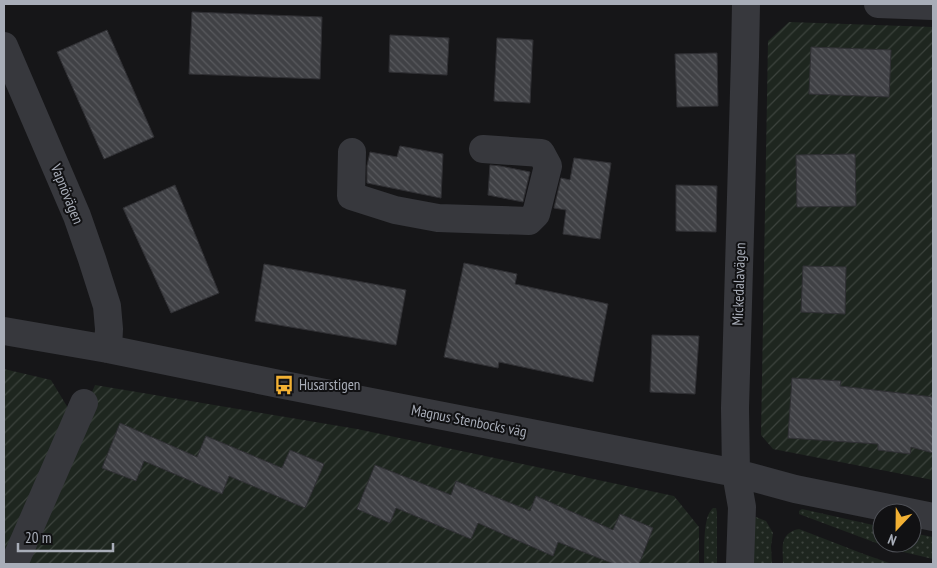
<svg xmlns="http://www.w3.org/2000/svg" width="937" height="568" font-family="'PT Sans Narrow',sans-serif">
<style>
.grass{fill:url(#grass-dots)}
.garden{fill:url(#garden-furrows)}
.building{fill:url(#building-back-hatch);stroke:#303034}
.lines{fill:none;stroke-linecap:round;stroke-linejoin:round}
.minor{stroke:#37383d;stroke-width:28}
.labels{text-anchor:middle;stroke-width:4;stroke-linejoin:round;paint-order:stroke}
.street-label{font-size:15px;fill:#a8adb8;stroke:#111113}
.poi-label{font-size:15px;fill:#a8adb8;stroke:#111113;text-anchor:start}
</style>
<defs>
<pattern id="grass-dots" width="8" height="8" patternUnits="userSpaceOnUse" patternTransform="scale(1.25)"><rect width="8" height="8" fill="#1e261f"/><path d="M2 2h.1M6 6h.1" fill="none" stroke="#3c433d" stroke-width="1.8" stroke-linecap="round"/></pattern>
<pattern id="garden-furrows" width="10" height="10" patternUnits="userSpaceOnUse" patternTransform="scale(1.25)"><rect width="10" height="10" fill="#1e261f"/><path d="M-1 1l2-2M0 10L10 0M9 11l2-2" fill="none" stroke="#3c433d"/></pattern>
<pattern id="building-back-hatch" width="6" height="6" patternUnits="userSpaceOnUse" patternTransform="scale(1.25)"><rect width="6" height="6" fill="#404145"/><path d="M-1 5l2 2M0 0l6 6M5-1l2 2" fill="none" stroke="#595a5e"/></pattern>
</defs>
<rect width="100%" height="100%" fill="#161618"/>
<!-- grass -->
<path class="grass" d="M713,508H716L717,512V564H704C705,550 702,517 713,508Z
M802,509L882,527V543H912V533L933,537V559L895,550L799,514V511Z
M756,517L766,521L773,533L771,546L772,564H752L754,518Z
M799,529L861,553L892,564H783C783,548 779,533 799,529Z"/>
<!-- garden -->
<path class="garden" d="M789,22L933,27V480L773,449L761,435L768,41Z
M4,369L51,380L68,408L4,562Z
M95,385L357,429L674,496L699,527V564H17Z"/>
<!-- building -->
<path class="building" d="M192,12L322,17L320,79L189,74Z
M107,30L154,137L104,159L57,52Z
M390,35L449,38L447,75L389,72Z
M497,38L533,40L530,103L494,101Z
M811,47L891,50L889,97L809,94Z
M717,53L718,106L677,107L675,54Z
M400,146L443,154L441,198L367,183V166L370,152L397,157Z
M855,154L856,206L797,207L796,155Z
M574,158L611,163L600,239L563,234L566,210L554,208L561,178L570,180Z
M490,165L500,166L530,172L523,202L488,195Z
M175,185L219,293L171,313L123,208Z
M676,185L717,186L716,232L676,231Z
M464,263L517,274L515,284L608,304L593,382L499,362L498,368L444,357Z
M264,264L406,290L396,345L255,321Z
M803,266L846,267L845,314L801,312Z
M652,335L699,336L695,394L650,392Z
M792,378L841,381L840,386L933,397V453L911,447L910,454L878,450V444L788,438Z
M120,423L197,457L206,436L282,468L290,450L324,464L305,508L229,476L222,494L144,461L136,481L102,468Z
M375,465L451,495L456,481L530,511L536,496L613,530L620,514L653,528L639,564H614L558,542L553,556L478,523L471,539L396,508L390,523L357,509Z"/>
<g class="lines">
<!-- minor -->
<path class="minor" d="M878,4L933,6
M4,46L77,216L92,259L107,306L109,329L108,349
M352,152L351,196L395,210L438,218L529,221L536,214L548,166L541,153L483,149
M4,331L108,349L284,385L736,473L795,489L933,517
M14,564L84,403
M740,564L742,507L736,473L735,408L745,57L746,4"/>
</g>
<!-- icons -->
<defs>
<symbol id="bus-bare" viewBox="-9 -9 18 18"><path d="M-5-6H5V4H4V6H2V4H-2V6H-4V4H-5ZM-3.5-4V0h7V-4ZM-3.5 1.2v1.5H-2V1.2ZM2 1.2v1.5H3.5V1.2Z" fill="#f2b134" stroke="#111113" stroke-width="2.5" paint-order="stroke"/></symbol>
</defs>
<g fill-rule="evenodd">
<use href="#bus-bare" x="270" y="371" width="28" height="28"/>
</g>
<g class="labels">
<!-- street labels -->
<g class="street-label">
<text transform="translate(67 194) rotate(68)" y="5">Vapnövägen</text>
<text transform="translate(739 284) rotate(-88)" y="5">Mickedalavägen</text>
<text transform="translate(469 421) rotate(11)" y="5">Magnus Stenbocks väg</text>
</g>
<!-- poi labels -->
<g class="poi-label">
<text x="299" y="390">Husarstigen</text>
</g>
</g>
<!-- border -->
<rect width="937" height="568" fill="none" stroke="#a8adb8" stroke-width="10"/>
<!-- north arrow -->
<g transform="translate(897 528) rotate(202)"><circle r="24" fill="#111113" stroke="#4d4f55"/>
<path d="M0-4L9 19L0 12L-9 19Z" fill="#f2b134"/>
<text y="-8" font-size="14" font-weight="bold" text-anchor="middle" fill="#a8adb8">N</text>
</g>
<!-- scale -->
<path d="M18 543v8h95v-8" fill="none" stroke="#a8adb8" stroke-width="2.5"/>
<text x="25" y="543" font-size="15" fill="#a8adb8" stroke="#111113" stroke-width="4" paint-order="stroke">20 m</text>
</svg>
